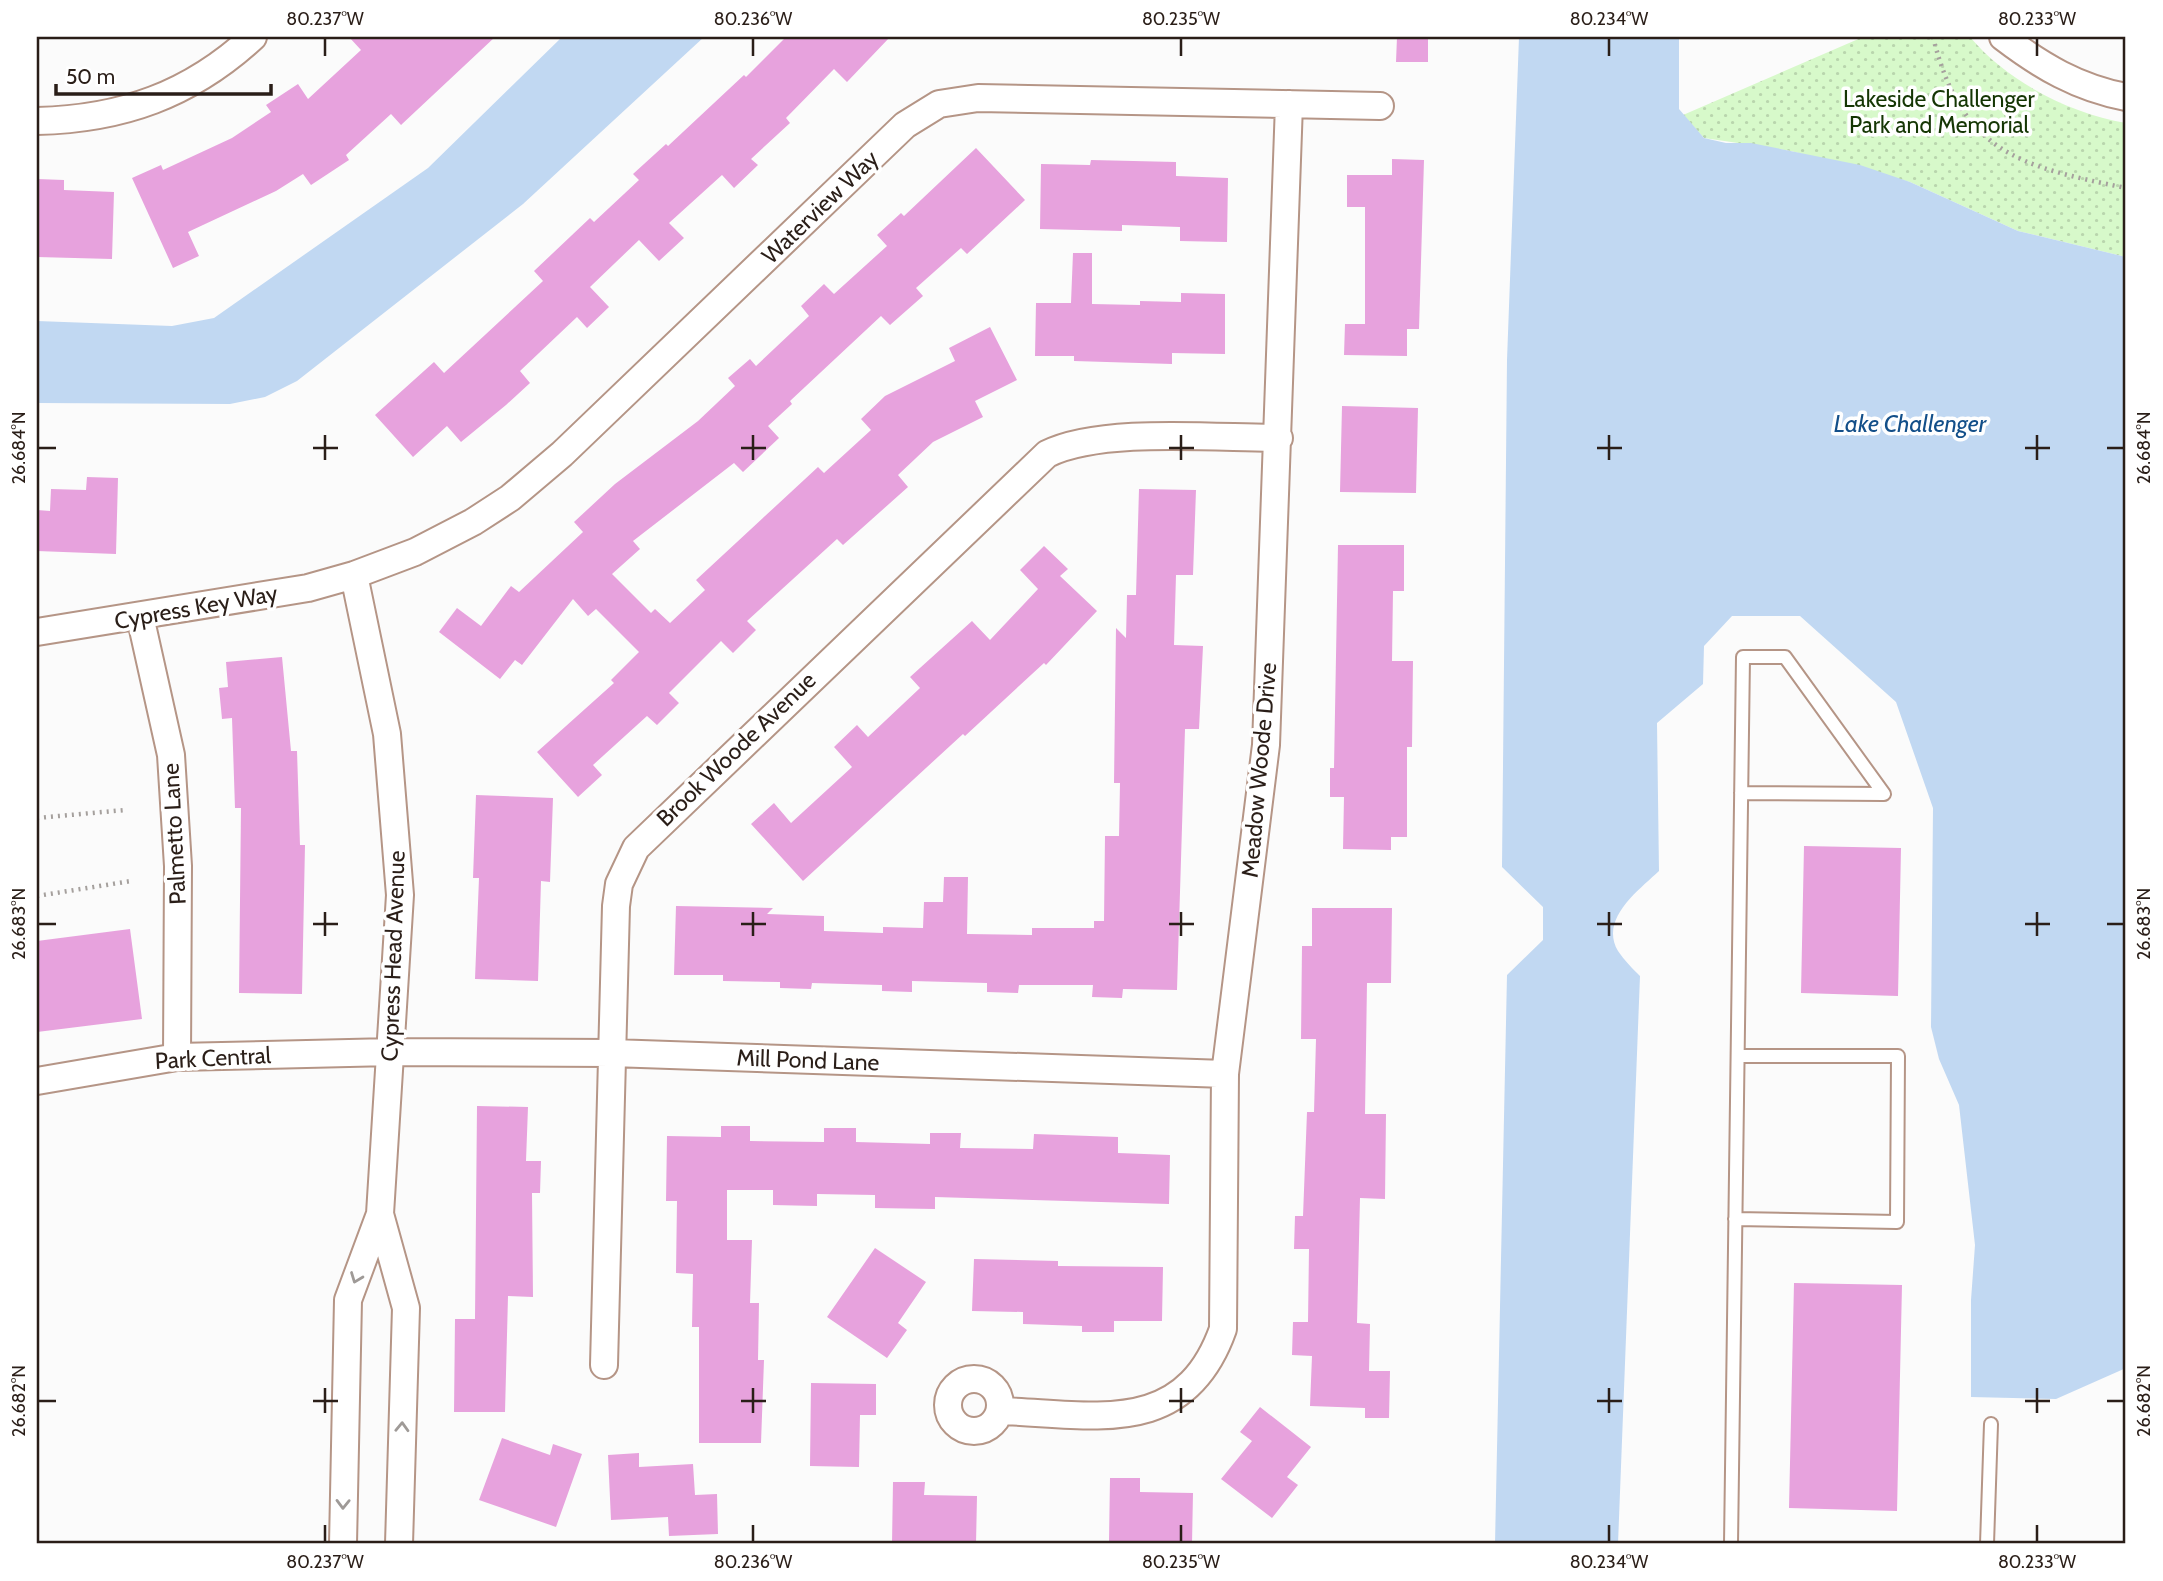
<svg xmlns="http://www.w3.org/2000/svg" width="2163" height="1581" font-family="Cabin,sans-serif">
<style>
.park{fill:url(#park-dots)}
.water{fill:#c1d8f2}
.building{fill:#e7a2dd}
.lines{fill:none;stroke-linecap:round;stroke-linejoin:round}
.lane-casing{stroke:#b59586;stroke-width:16}
.street-casing{stroke:#b59586;stroke-width:30}
.path{stroke:#a5a09d;stroke-width:4.5;stroke-dasharray:2 5;stroke-linecap:butt}
.lane{stroke:#fff;stroke-width:12}
.street{stroke:#fff;stroke-width:26}
.oneway{stroke:#9f9a97}
.ticks{fill:none;stroke:#2a1e18;stroke-width:2.5}
.labels{text-anchor:middle;stroke-width:7;stroke-linejoin:round;paint-order:stroke}
.park-label{font-size:23px;fill:#153604;stroke:#fff}
.street-label{font-size:23px;fill:#2a1e18;stroke:#fff}
.water-label{font-size:24px;font-style:italic;fill:#134f89;stroke:#fff}
.neatline{fill:none;stroke:#2a1e18;stroke-width:2.5}
.ticks-label{font-size:18px;text-anchor:middle;fill:#2a1e18}
</style>
<defs>
<pattern id="park-dots" width="8" height="8" patternUnits="userSpaceOnUse" patternTransform="scale(1.75)"><rect width="8" height="8" fill="#d7f9ca"/><path d="M2 2h.1M6 6h.1" fill="none" stroke="#b9d5ad" stroke-width="1.8" stroke-linecap="round"/></pattern>
</defs>
<rect width="100%" height="100%" fill="#fbfbfb"/>
<!-- park -->
<path class="park" d="M1863,37H1970C2008,82 2069,113 2126,123V257L2018,231L1910,182L1791,151L1704,138L1683,115Z"/>
<!-- water -->
<path class="water" d="M562,37H704L523,204L297,381L265,397L230,404L37,403V321L172,326L214,318L428,168Z
M1519,37H1679V109L1704,138L1726,143H1751L1860,165L1910,182L2018,231L2126,257V1368L2056,1399L1971,1397V1300L1975,1245L1959,1105L1939,1059L1931,1027L1933,808L1896,702L1800,616H1732L1704,646L1703,684L1657,723L1659,871C1639,890 1599,919 1618,951C1624,960 1633,969 1640,976L1618,1544H1495L1507,975L1543,940V907L1502,867L1507,360Z"/>
<!-- building -->
<path class="building" d="M349,37H495L401,125L391,114L346,155L349,160L311,185L303,174L276,191L188,232L199,256L173,268L132,178L161,165L163,170L232,138L271,112L266,105L298,84L308,99L361,50Z
M786,37H890L847,82L834,69L786,118L790,123L751,159L758,165L734,188L722,175L669,223L684,238L659,261L639,240L590,287L609,307L587,328L577,317L520,371L530,383L506,405L461,442L447,426L413,457L375,415L434,362L444,373L543,281L534,271L590,218L594,222L639,180L633,174L666,144L668,146L744,75L746,77Z
M1397,37H1428V62H1396Z
M976,148L1025,200L967,254L961,248L916,288L923,296L890,325L881,316L790,401L792,404L768,426L779,438L743,472L734,463L633,541L640,549L612,574L651,613L655,609L670,623L705,590L696,580L818,467L824,473L871,430L861,419L885,396L955,361L949,348L990,327L1017,380L975,401L983,417L933,442L898,475L908,487L843,545L837,539L747,621L756,630L733,653L721,641L669,693L679,703L657,725L647,716L593,765L602,775L578,797L537,752L614,683L611,680L639,652L596,609L588,616L573,599L522,665L515,660L500,679L439,632L457,608L481,626L511,586L519,592L583,532L574,522L615,484L698,421L735,386L728,378L750,359L756,366L809,316L801,306L824,284L834,294L887,246L877,235L901,213L904,216Z
M1392,159L1424,160L1419,329H1407V356L1344,355L1345,324H1365V207H1347V175H1392Z
M1091,160L1176,162V176L1228,178L1227,242L1180,241V227L1122,225V231L1040,229L1041,164L1090,165Z
M37,179L64,180V190L114,192L112,259L37,257Z
M1073,253H1092V304L1140,305V301L1181,302V293L1225,294V354L1172,353V364L1074,361V356H1035L1036,303H1071Z
M1342,406L1418,408L1416,493L1340,492Z
M87,477L118,478L116,554L37,551V510L50,511L51,489L86,490Z
M1139,489L1196,490L1193,575H1176L1174,645L1203,646L1199,729H1185L1177,990L1123,989L1122,998L1092,997L1093,985H1019L1018,993L987,992V983L912,981V992L882,991V985L812,983L811,989L780,988V982L723,981V975H674L676,906L773,908L767,914L824,916V931L883,933V927L923,928L924,902H943L944,877H968L967,934L1032,935V928H1094V921H1104L1105,836H1119L1120,783H1114L1116,628L1126,638L1127,595H1136Z
M1338,545H1404V591H1393L1392,661H1413L1412,747H1407V837H1391V850L1343,849L1344,797H1330V768H1334Z
M1044,546L1068,569L1060,576L1097,611L1046,665L1044,663L965,736L963,734L803,881L751,824L774,803L791,823L852,767L834,747L857,725L868,737L920,688L910,677L972,621L990,640L1038,589L1020,570Z
M282,657L291,751H297L300,845H305L302,994L239,993L241,808H235L232,718L222,719L219,688L228,687L226,662Z
M476,795L553,798L550,882L541,881L538,981L475,979L479,878H473Z
M1804,846L1901,848L1898,996L1801,993Z
M1312,908H1392L1391,983H1367L1365,1114H1386L1385,1199L1360,1198L1357,1323L1370,1324L1369,1371H1390L1389,1418H1365V1408L1310,1406L1312,1356L1292,1355L1293,1322H1308L1309,1249H1294L1295,1216H1303L1307,1112H1314L1316,1039H1301L1302,946H1312Z
M130,929L142,1019L37,1032V941Z
M477,1106L528,1107L526,1161H541L540,1193H532L533,1297L508,1296L505,1412H454L455,1319H475Z
M721,1126H750V1141L824,1142V1128H856V1142L930,1144V1133H961L960,1148L1033,1149L1034,1134L1118,1137V1153L1170,1155L1169,1204L935,1197V1209L875,1208V1195L817,1194V1206L773,1205V1190H727V1240H752L750,1303H759L758,1360H764L761,1443H699V1327H692L693,1274L676,1273L677,1201H666L667,1136L721,1137Z
M875,1248L926,1282L898,1323L907,1330L887,1358L827,1317Z
M974,1259L1058,1261V1266L1163,1267L1162,1321H1114V1332H1082V1326L1023,1324V1312L972,1311Z
M1794,1283L1902,1285L1897,1511L1789,1508Z
M811,1383L876,1384V1415H860L859,1467L810,1466Z
M1260,1407L1311,1447L1287,1477L1298,1485L1272,1518L1221,1479L1252,1441L1240,1432Z
M502,1438L550,1455L553,1444L582,1454L556,1527L479,1500Z
M639,1453V1467L693,1464L695,1495L717,1494L718,1534L669,1536L668,1517L611,1520L608,1455Z
M1110,1478H1140V1492L1193,1493L1192,1544L1109,1542Z
M893,1482H925L924,1495L977,1496L976,1544H892Z"/>
<g class="lines">
<defs>
<path id="lane" d="M1735,1219L1897,1222L1898,1056H1738
M1731,1544C1735,1248 1739,953 1743,657H1785L1884,794L1741,793
M1987,1544L1991,1424"/>
<path id="street" d="M2003,37C2041,66 2078,88 2126,97
M37,121C122,119 190,95 253,37
M140,616L171,755L178,866L177,1057
M37,632L308,588L354,575L415,552L473,522L510,498L562,454L905,125L939,104L978,98L1380,106
M37,1081L177,1057L391,1052L612,1053L1225,1074
M380,1214L406,1308L399,1544
M604,1365L616,906L619,884L636,848L1047,454C1101,427 1215,438 1279,438
M948 1405a26 26 0 1 1 52 0a26 26 0 1 1-52 0Z
M1000,1411C1094,1414 1184,1439 1223,1329L1225,1074L1266,745L1289,104
M343,1544L348,1300L380,1214L400,895L387,734L354,575"/>
</defs>
<!-- lane casing -->
<use href="#lane" class="lane-casing"/>
<!-- street casing -->
<use href="#street" class="street-casing"/>
<!-- path -->
<path class="path" d="M1933,37C1962,153 2019,166 2126,188
M37,818L125,810
M37,896L131,881"/>
<!-- lane -->
<use href="#lane" class="lane"/>
<!-- street -->
<use href="#street" class="street"/>
</g>
<!-- one-way arrows -->
<defs><path id="oneway-chevron" d="M-2-3.5L2.5 0L-2 3.5" fill="none" stroke-width="1.6" stroke-linecap="round" stroke-linejoin="round" transform="scale(1.75)"/></defs>
<g class="oneway">
<use href="#oneway-chevron" transform="translate(356 1278) rotate(111)"/>
<use href="#oneway-chevron" transform="translate(402 1427) rotate(-88)"/>
<use href="#oneway-chevron" transform="translate(343 1504) rotate(91)"/>
</g>
<!-- ticks -->
<path class="ticks" d="M325,38V56M753,38V56M1181,38V56M1609,38V56M2037,38V56M325,435V460M753,435V460M1181,435V460M1609,435V460M2037,435V460M38,448H56M313,448H338M741,448H766M1169,448H1194M1597,448H1622M2025,448H2050M2107,448H2124M325,912V936M753,912V936M1181,912V936M1609,912V936M2037,912V936M38,924H56M313,924H338M741,924H766M1169,924H1194M1597,924H1622M2025,924H2050M2107,924H2124M325,1388V1413M753,1388V1413M1181,1388V1413M1609,1388V1413M2037,1388V1413M38,1401H56M313,1401H338M741,1401H766M1169,1401H1194M1597,1401H1622M2025,1401H2050M2107,1401H2124M325,1525V1542M753,1525V1542M1181,1525V1542M1609,1525V1542M2037,1525V1542"/>
<g class="labels">
<!-- park labels -->
<g class="park-label">
<text x="1939" y="107">Lakeside Challenger<tspan x="1939" dy="26">Park and Memorial</tspan></text>
</g>
<!-- street labels -->
<g class="street-label">
<text transform="translate(820 207) rotate(-44)" y="8">Waterview Way</text>
<text transform="translate(196 607) rotate(-10)" y="8">Cypress Key Way</text>
<text transform="translate(736 749) rotate(-44)" y="8">Brook Woode Avenue</text>
<text transform="translate(1259 770) rotate(-85)" y="8">Meadow Woode Drive</text>
<text transform="translate(174 834) rotate(-93)" y="8">Palmetto Lane</text>
<text transform="translate(393 956) rotate(-88)" y="8">Cypress Head Avenue</text>
<text transform="translate(213 1058) rotate(-3)" y="8">Park Central</text>
<text transform="translate(808 1060) rotate(2)" y="8">Mill Pond Lane</text>
</g>
<!-- water labels -->
<g class="water-label">
<text x="1910" y="432">Lake Challenger</text>
</g>
</g>
<!-- border -->
<rect width="2163" height="1581" fill="none" stroke="#ffffff" stroke-width="77"/>
<!-- scale -->
<path d="M56 84v10h215v-10" fill="none" stroke="#2a1e18" stroke-width="3.5"/>
<text x="66" y="84" font-size="21" fill="#2a1e18" stroke="#ffffff" stroke-width="5" paint-order="stroke">50 m</text>
<rect x="38" y="38" width="2086" height="1504" class="neatline"/>
<g class="ticks-label">
<text x="325" y="25">80.237°W</text>
<text x="753" y="25">80.236°W</text>
<text x="1181" y="25">80.235°W</text>
<text x="1609" y="25">80.234°W</text>
<text x="2037" y="25">80.233°W</text>
<text transform="translate(19 448) rotate(-90)" y="6">26.684°N</text>
<text transform="translate(2144 448) rotate(-90)" y="6">26.684°N</text>
<text transform="translate(19 924) rotate(-90)" y="6">26.683°N</text>
<text transform="translate(2144 924) rotate(-90)" y="6">26.683°N</text>
<text transform="translate(19 1401) rotate(-90)" y="6">26.682°N</text>
<text transform="translate(2144 1401) rotate(-90)" y="6">26.682°N</text>
<text x="325" y="1568">80.237°W</text>
<text x="753" y="1568">80.236°W</text>
<text x="1181" y="1568">80.235°W</text>
<text x="1609" y="1568">80.234°W</text>
<text x="2037" y="1568">80.233°W</text>
</g>
</svg>
